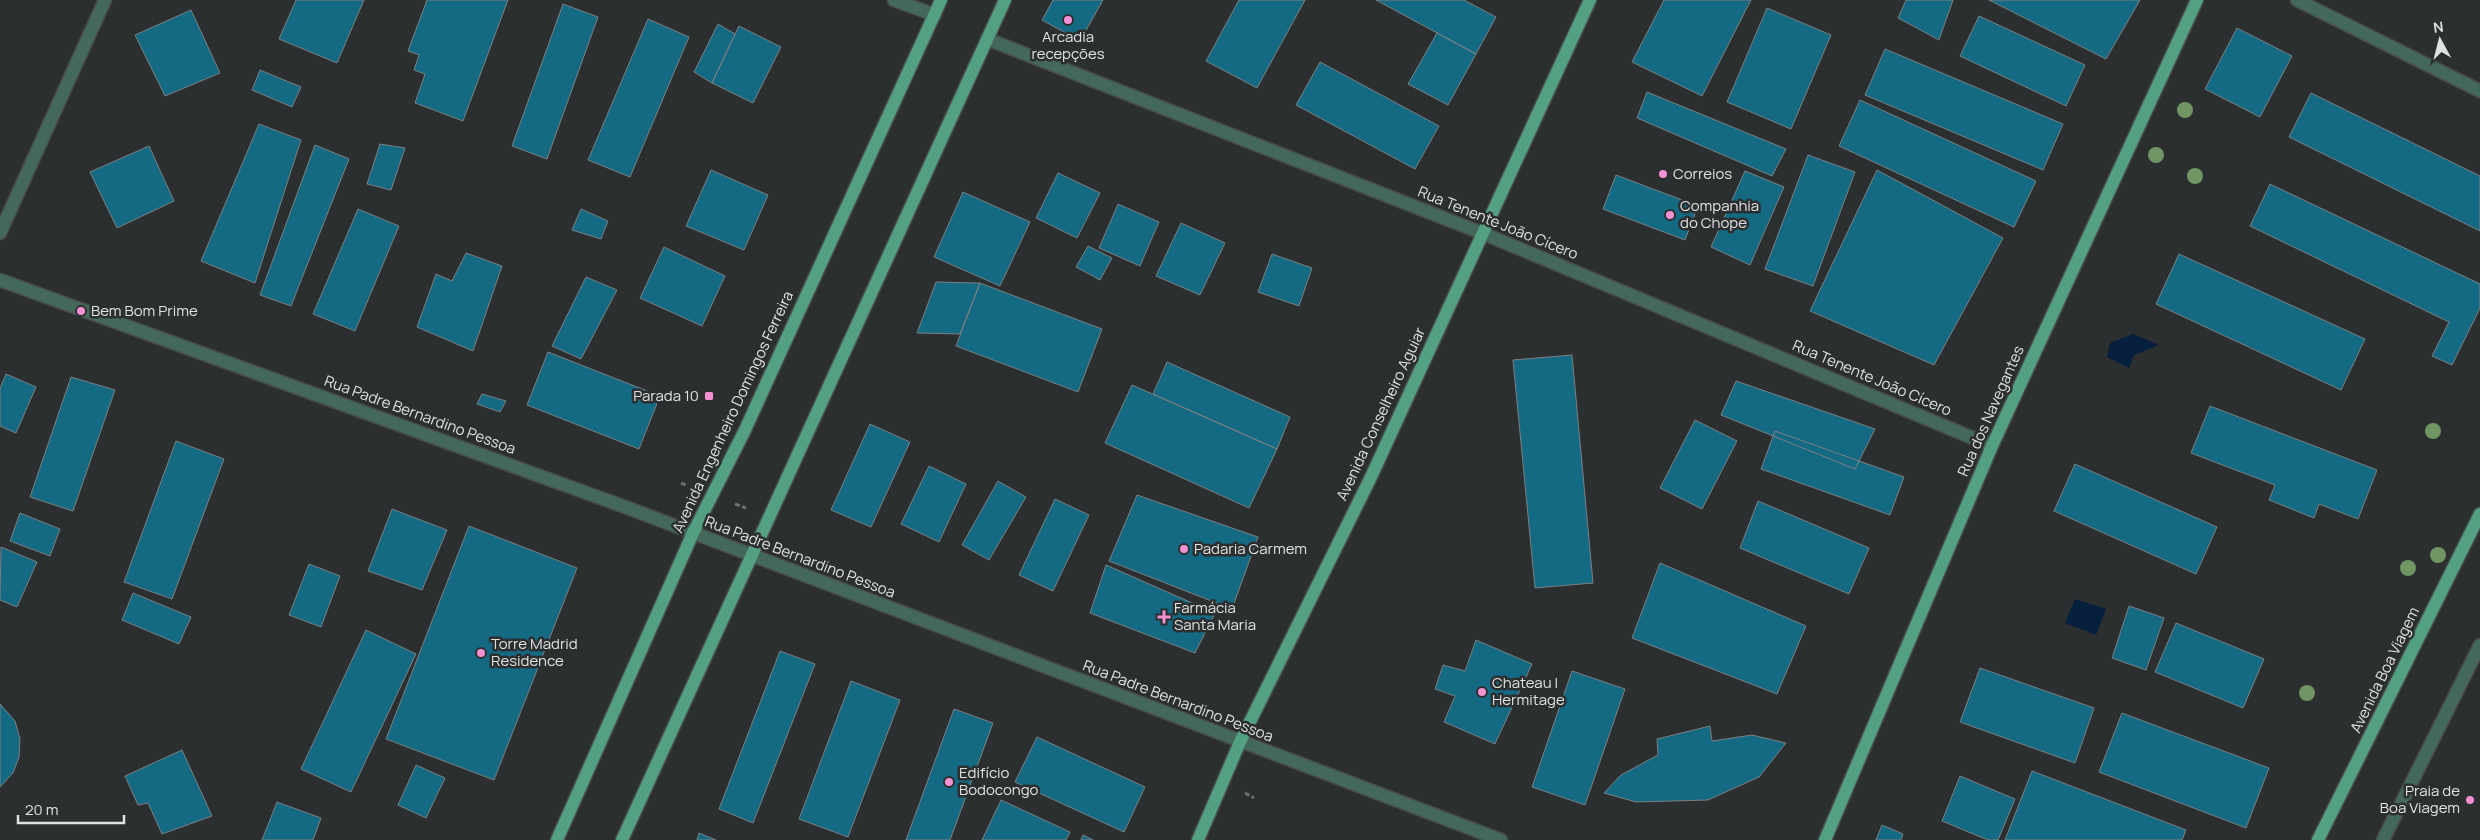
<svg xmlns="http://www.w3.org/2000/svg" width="2480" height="840" font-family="Manrope,sans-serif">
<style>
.water{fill:#051f3c}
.building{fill:#146983;stroke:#7c8082}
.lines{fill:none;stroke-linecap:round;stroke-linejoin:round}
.minor-casing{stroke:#484c4c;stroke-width:15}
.major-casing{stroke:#484c4c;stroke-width:15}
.path{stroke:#6d7070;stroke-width:3;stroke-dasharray:5 2.5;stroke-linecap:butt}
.minor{stroke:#446859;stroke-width:12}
.major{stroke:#53a082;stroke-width:12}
.tree{fill:#719563}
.poi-dot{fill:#f491d3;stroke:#2b2f2f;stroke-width:2}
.labels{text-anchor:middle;stroke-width:5;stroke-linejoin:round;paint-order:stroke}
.poi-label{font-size:15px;fill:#e0e2e2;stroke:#2b2f2f;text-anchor:start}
.street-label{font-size:15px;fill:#e0e2e2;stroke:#2b2f2f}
</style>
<rect width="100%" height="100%" fill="#2b2f2f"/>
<!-- water -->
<path class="water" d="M2133,334L2159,345L2134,355L2129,368L2107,357L2110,343Z
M2075,599L2106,609L2096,635L2065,623Z"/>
<!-- building -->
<path class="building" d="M296,0H364L337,63L279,39Z
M427,0H508L463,121L415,103L425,74L414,70L419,55L408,51Z
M1053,0H1103L1080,41L1042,20Z
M1239,0H1305L1257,88L1206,61Z
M1376,0H1464L1496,17L1476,54Z
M1664,0H1751L1702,96L1632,62Z
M1906,0H1953L1939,40L1898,18Z
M1989,0H2140L2106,59Z
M563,4L598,17L547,159L512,146Z
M1767,8L1831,35L1791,129L1727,102Z
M191,10L220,73L165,96L135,35Z
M1979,16L2085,65L2066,106L1960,56Z
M648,19L689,37L630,177L588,160Z
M718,24L735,34L712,83L694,72Z
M739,26L781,47L753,103L712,83Z
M2237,28L2292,56L2260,117L2205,89Z
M1437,33L1476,54L1448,105L1408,84Z
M1885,49L2063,124L2043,170L1865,95Z
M1320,62L1439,126L1415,169L1296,105Z
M260,70L301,87L292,107L252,90Z
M1647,92L1786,149L1772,176L1637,118Z
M2311,93L2480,176V231L2289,137Z
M1860,100L2036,181L2014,227L1839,146Z
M259,124L301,140L255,283L201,261Z
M380,144L405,148L391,190L367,184Z
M315,145L349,159L291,306L260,295Z
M149,146L174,201L117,228L90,172Z
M1808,155L1855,172L1813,286L1765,269Z
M711,170L768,195L744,250L686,226Z
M1877,170L2003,238L1934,365L1810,311Z
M1745,171L1784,187L1750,265L1711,247Z
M1058,173L1100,193L1077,238L1036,218Z
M1616,175L1698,206L1685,240L1603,209Z
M2270,184L2480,284V308L2452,365L2432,356L2449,322L2250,226Z
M963,192L1030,222L1000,286L934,257Z
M1118,204L1159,222L1140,266L1099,248Z
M358,209L399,226L355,331L313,314Z
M581,209L608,221L601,239L572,230Z
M1181,223L1225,243L1200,295L1156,276Z
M1088,246L1112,258L1100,280L1076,267Z
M664,247L725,276L702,326L640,298Z
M466,253L502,266L473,351L417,327L436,274L452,281Z
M1272,254L1312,268L1299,306L1258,292Z
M2179,254L2365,339L2341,390L2156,304Z
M586,277L617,290L581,359L552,346Z
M936,282L980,283L960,334L917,333Z
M980,283L1102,329L1078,392L956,346Z
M548,352L660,396L639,449L527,405Z
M1572,355L1593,583L1535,588L1513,360Z
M1167,362L1290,417L1277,449L1153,394Z
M6,374L36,387L16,433L0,426V388Z
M71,377L115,390L73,511L30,497Z
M1736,381L1875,429L1855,469L1721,415Z
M1132,385L1277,449L1249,508L1105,443Z
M482,394L506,401L500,412L477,404Z
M2210,406L2377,470L2358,519L2319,504L2314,518L2269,500L2275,485L2191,453Z
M1695,420L1737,441L1702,509L1660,488Z
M870,424L910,442L871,527L831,510Z
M1775,431L1904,477L1890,515L1761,469Z
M176,441L224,459L172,599L124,582Z
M2075,464L2217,527L2196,574L2054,511Z
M929,466L966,484L939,542L901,524Z
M998,481L1026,497L989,560L962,545Z
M1137,495L1258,537L1232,609L1109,561Z
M1055,499L1089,515L1053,591L1019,575Z
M1758,501L1869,548L1849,594L1740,548Z
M392,509L447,530L422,590L368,571Z
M20,513L60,529L50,556L10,541Z
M469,526L577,568L494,780L386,739Z
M1,547L37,562L17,607L0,600Z
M1660,563L1806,626L1777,694L1632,638Z
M309,564L340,576L321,627L289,615Z
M1106,565L1215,613L1195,653L1090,613Z
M133,593L191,617L179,644L122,620Z
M2129,606L2164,618L2146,670L2112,658Z
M2176,623L2264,659L2243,708L2155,672Z
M366,630L416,654L351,792L301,769Z
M1476,640L1532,664L1495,744L1444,722L1455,696L1435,689L1443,665L1465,671Z
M780,651L815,664L753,823L719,809Z
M1980,668L2094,708L2075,763L1960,722Z
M1572,671L1625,689L1585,805L1532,787Z
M851,681L900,700L848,837L799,819Z
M0,704L15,721L20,739L19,757L13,773L0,787Z
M954,709L993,723L950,840H906Z
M2122,713L2269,768L2246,828L2099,772Z
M1710,726L1712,741L1752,735L1786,743L1759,777L1708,800L1636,802L1604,793L1621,775L1658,755L1657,739Z
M1037,737L1145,787L1124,832L1015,782Z
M182,750L212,816L162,834L148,803L138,805L125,776Z
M416,765L445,778L426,818L398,805Z
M2032,771L2186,830L2182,840H2005Z
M1960,776L2015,799L1998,840H1988L1942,821Z
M1001,800L1070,832L1066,840H982Z
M277,802L321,818L313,840H262Z
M1882,825L1903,834L1901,840H1876Z
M699,833L716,840H697Z
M1083,835L1093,840H1081Z"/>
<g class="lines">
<defs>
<path id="minor" d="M894,0L935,15
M2297,0L2480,91
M987,39L1482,233L1992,446
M0,233L105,0
M0,280L628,508L1501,840
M2383,840L2480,645"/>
<path id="major" d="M557,840L693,533L745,430L941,0
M622,840L1005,0
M1198,840L1240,742L1371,477L1590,0
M1825,840L1992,446L2197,0
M2318,840L2480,514"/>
</defs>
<!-- minor casing -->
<use href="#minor" class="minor-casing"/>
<!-- major casing -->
<use href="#major" class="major-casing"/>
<!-- path -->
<path class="path" d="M681,483L688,486
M735,504L746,508
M1245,793L1254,798"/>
<!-- minor -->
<use href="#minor" class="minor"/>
<!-- major -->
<use href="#major" class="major"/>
</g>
<!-- trees -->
<g class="tree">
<circle cx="2185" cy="110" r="8"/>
<circle cx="2156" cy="155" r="8"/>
<circle cx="2195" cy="176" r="8"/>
<circle cx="2433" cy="431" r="8"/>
<circle cx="2438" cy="555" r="8"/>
<circle cx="2408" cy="568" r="8"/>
<circle cx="2307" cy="693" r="8"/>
</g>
<!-- markers -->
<g class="poi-dot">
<circle cx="1068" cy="20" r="5"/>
<circle cx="1663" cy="174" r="5"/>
<circle cx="1670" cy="215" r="5"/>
<circle cx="81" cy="311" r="5"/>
<rect x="704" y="391" width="10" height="10" rx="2.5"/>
<circle cx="1184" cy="549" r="5"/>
<path d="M1161.5 609.5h5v5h5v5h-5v5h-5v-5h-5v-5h5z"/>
<circle cx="481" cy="653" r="5"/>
<circle cx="1482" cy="692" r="5"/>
<circle cx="949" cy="782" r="5"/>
<circle cx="2470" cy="800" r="5"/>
</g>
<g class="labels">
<!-- poi labels -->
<g class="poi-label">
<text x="1068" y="42" text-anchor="middle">Arcadia<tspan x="1068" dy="17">recepções</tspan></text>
<text x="1673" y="179">Correios</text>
<text x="1680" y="211">Companhia<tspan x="1680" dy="17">do Chope</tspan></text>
<text x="91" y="316">Bem Bom Prime</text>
<text x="699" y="401" text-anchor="end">Parada 10</text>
<text x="1194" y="554">Padaria Carmem</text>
<text x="1174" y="613">Farmácia<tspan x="1174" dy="17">Santa Maria</tspan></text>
<text x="491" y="649">Torre Madrid<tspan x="491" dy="17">Residence</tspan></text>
<text x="1492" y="688">Chateau l<tspan x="1492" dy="17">Hermitage</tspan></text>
<text x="959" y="778">Edifício<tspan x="959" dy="17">Bodocongo</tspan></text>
<text x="2460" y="796" text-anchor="end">Praia de<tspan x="2460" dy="17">Boa Viagem</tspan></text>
</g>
<!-- street labels -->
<g class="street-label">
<text transform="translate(1498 223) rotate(22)" y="5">Rua Tenente João Cícero</text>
<text transform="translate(1872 378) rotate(23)" y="5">Rua Tenente João Cícero</text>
<text transform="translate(1991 411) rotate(-66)" y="5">Rua dos Navegantes</text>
<text transform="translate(733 412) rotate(-65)" y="5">Avenida Engenheiro Domingos Ferreira</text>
<text transform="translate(1381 414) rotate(-65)" y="5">Avenida Conselheiro Aguiar</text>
<text transform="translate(420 415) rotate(20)" y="5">Rua Padre Bernardino Pessoa</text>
<text transform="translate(800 557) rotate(21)" y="5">Rua Padre Bernardino Pessoa</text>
<text transform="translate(2385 670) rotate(-64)" y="5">Avenida Boa Viagem</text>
<text transform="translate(1178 701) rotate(21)" y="5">Rua Padre Bernardino Pessoa</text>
</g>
</g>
<!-- north arrow -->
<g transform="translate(2440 40) rotate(353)" stroke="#2b2f2f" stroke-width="4" paint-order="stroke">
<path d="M0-4L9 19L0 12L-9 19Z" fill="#e0e2e2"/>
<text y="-8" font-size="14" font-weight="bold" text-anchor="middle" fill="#e0e2e2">N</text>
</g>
<!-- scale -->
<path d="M18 815v8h106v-8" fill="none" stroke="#e0e2e2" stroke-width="2.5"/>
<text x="25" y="815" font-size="15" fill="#e0e2e2" stroke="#2b2f2f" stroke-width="4" paint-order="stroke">20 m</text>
</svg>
